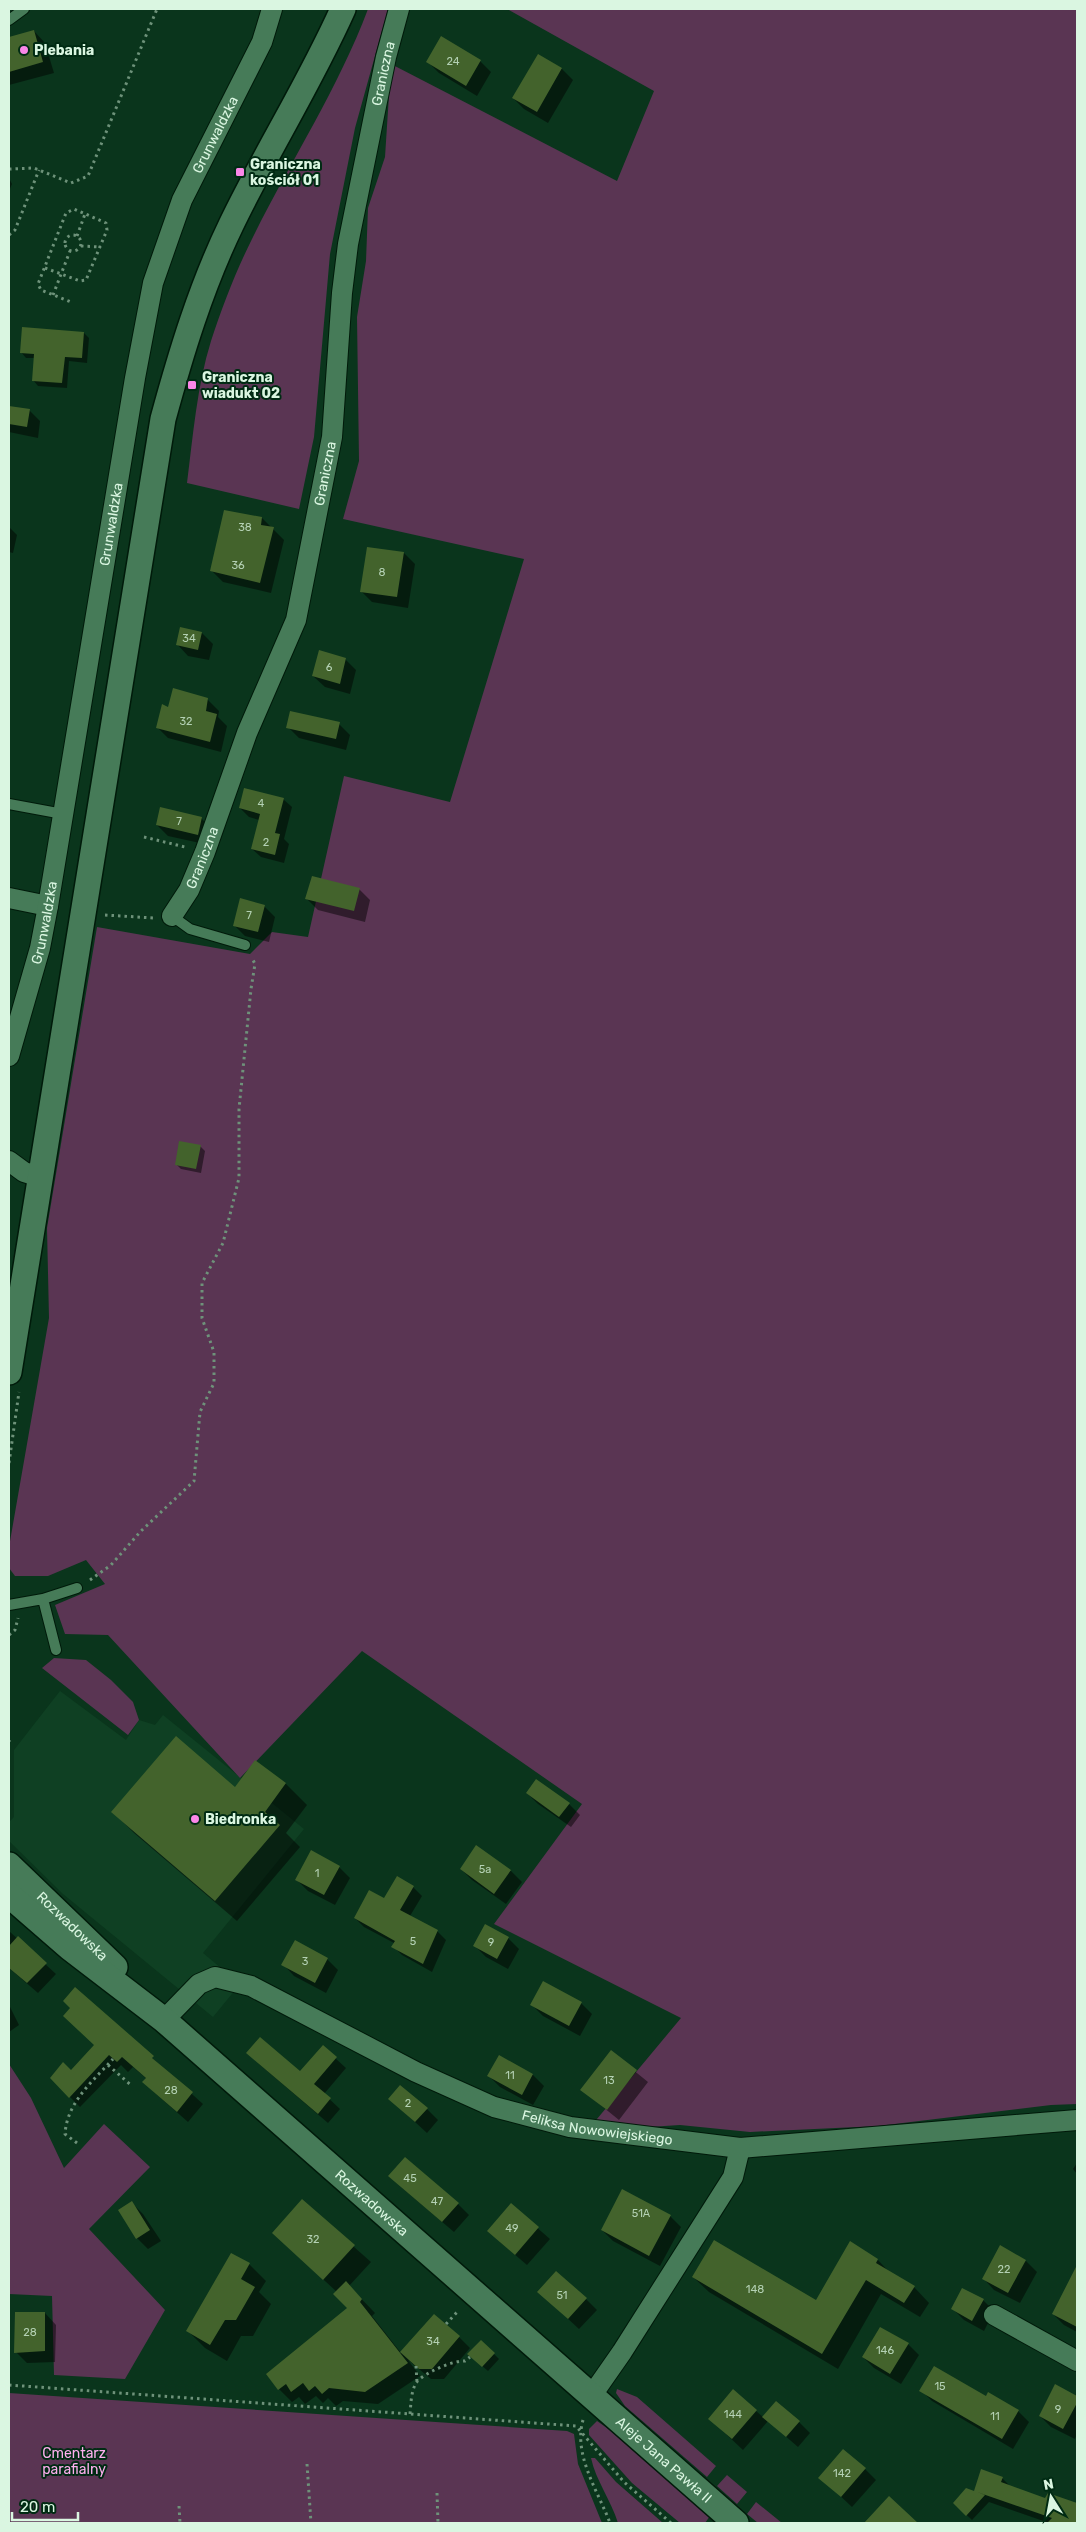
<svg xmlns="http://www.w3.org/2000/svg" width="1086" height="2532" font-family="Rubik,sans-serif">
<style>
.built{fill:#0f4023}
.green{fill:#5a3553}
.shadow{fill:#0007}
.building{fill:#43632c}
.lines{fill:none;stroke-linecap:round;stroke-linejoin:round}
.service-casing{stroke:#001a0a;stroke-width:12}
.minor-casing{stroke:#001a0a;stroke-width:22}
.tertiary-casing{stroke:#001a0a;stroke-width:28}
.path{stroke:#6e927a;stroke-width:3;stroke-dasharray:2.5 4;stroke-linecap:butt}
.service{stroke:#467b58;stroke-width:10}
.minor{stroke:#467b58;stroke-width:20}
.tertiary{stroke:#467b58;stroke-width:25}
.poi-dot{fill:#fa87e7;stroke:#002b13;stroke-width:2}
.labels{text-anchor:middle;stroke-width:4;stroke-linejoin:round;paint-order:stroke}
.number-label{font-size:11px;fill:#b4d1b4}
.poi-label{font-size:14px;font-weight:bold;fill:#daf6e1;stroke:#002b13;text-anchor:start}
.street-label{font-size:14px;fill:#daf6e1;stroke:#002b13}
.park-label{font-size:14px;fill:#fdafee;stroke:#002b13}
</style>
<rect width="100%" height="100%" fill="#0a351c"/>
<!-- built -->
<path class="built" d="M60,1691L126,1740L139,1720L155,1725L163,1715L304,1829L203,1953L240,1984L213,2017L63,1894L9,1841V1822L14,1817V1750Z"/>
<!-- green -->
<path class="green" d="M368,9H388L355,128L330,254L314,437L299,509L187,483C193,436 197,386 211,341C222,307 236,271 252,239C290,162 338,89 368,9Z
M507,9H1077V2104L1051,2105L878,2126L750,2132L680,2125L587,2131L681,2018L494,1924L582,1804L362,1651L240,1778L108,1635L65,1634L55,1605L105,1584L86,1560L48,1576H15L9,1568V1547L49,1318L47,1228L97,927L250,954L272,932L308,937L344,776L450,802L524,559L343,519L359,461L357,317L366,261L368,208L385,157L391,64L617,181L654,91Z
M54,1658L86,1660L111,1680L133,1702L139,1720L128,1735L42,1668Z
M9,2064L31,2098L64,2168L104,2124L150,2167L89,2229L165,2310L125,2379L54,2375L52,2296L9,2294Z
M617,2389L637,2397L716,2466L707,2477L625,2406L616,2393Z
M9,2393L567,2431L574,2434L578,2464L602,2523H9Z
M597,2421L610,2430L710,2516L705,2523H680L632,2483L589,2435V2429Z
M591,2458H595L616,2482L663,2523H618C611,2500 596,2481 591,2458Z
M727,2475L747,2492L737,2504L717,2486Z
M756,2502L782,2523H758L747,2514Z"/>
<!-- shadow -->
<path class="shadow" d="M34,31L45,43L54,73L9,85V38Z
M538,55L562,69L573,80L548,123L524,109L513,98Z
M480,61L491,72L477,96L439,73L428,62Z
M9,178L12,184L9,191Z
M84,333L89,338L87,363L69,361L67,388L38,386L33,380L35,358H26L21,352Z
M9,407L29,410L40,421L38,438L9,432Z
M262,518L284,540L271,593L223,582L212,571Z
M9,527L17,535L13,553L9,552Z
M404,553L415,564L408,608L372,602L361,591Z
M202,633L213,644L209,660L188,656L177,644Z
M345,659L356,670L350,694L325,687L313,676Z
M174,690L208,700L219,711L218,717L227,726L221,752L168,738L157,727L169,709Z
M339,724L350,735L346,750L299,738L288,727Z
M283,799L292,807L284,839L289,844L284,863L261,857L252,849L259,820L249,817L240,808Z
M201,818L212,829L209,845L168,836L157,825Z
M359,889L370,900L365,922L318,910L307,899Z
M264,906L275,917L269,942L245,936L234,925Z
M200,1146L205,1151L201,1173L181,1169L176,1164Z
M255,1761L286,1784L307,1805L286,1833L300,1847L237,1921L134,1833L113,1812L235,1789Z
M527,1793L569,1804L580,1815L571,1827L538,1804Z
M339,1867L350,1878L335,1905L308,1891L297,1880Z
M461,1869L511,1871L522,1882L506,1904L472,1880Z
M413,1887L422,1896L410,1916L437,1931L446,1940L432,1972L402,1955L393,1946L394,1943L364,1927L355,1918Z
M9,1931L56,1974L38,1993L9,1968Z
M508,1938L519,1949L508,1969L486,1957L475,1946Z
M327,1959L338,1970L326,1993L294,1976L283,1964Z
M75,1989L203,2104L188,2122L155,2093L144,2082L147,2079L133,2067L128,2072L121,2065L80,2107L51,2078L71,2071L96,2046L72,2008Z
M581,2003L592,2014L580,2036L543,2016L532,2005Z
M9,2005L19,2025L9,2032Z
M323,2047L346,2068L324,2094L340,2109L328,2123L258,2063L300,2073Z
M611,2052L648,2082L619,2120L582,2090Z
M499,2057L533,2075L544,2086L533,2105L500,2087L489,2076Z
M390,2099L427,2109L438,2120L427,2133Z
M1077,2163V2174L1073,2169Z
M401,2187L458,2204L469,2215L454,2232Z
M302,2201L371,2262L349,2286L375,2313L372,2316L401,2353L459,2337L470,2348L444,2379H431L408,2360L420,2376L378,2404L343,2401L336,2406L328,2398L323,2403L316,2396L305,2404L299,2397L292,2402L279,2389L349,2308L337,2292L290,2249Z
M132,2203L143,2214L161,2241L148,2249L137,2238Z
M511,2205L550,2239L527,2265L500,2242Z
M670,2216L681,2227L660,2266L613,2241L602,2230Z
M878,2260L891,2274L914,2287L929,2303L920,2317L881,2294L838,2369L709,2292L693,2277L816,2302Z
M1026,2261L1037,2272L1020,2303L994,2290L983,2278Z
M249,2264L266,2281L259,2292L271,2304L253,2336H241L227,2361L205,2348L188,2331Z
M1070,2281L1077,2285V2332L1064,2325L1053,2314Z
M539,2292L586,2299L597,2310L579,2329Z
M983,2300L994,2311L984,2331L964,2320L953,2309Z
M45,2313L56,2325L55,2362L27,2363L16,2352Z
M481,2341L499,2359L488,2371L474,2359Z
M908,2344L919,2355L901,2384L874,2368L863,2357Z
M1056,2386L1077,2398V2434L1075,2439L1051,2427L1040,2416Z
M921,2390L986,2398L1018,2411L1029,2422L1013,2449L932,2401Z
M756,2411L763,2417L799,2422L810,2433L798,2447L768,2421L743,2450L710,2419Z
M865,2469L876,2480L852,2507L820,2477Z
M1002,2478L1011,2487L1046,2499L1049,2494L1077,2505V2523H1049L989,2502L972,2520L954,2503L979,2494L975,2491Z"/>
<!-- building -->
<path class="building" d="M34,30L43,62L9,72V37Z
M441,36L481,60L466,86L426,62Z
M538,54L562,68L537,112L512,98Z
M22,327L84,332L82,358L65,357L62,383L32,381L34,354L20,353Z
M9,406L30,409L27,427L9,424Z
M224,510L262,517L261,525L274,527L260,583L210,571Z
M367,547L404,552L397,597L360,592Z
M180,627L202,632L198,650L176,645Z
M319,650L346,658L340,684L312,676Z
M173,688L208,698L206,711L217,714L210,742L156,728L162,704L168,707Z
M290,711L340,722L336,739L286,728Z
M244,788L284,798L275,833L280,834L275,855L251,849L260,814L239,808Z
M160,807L202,817L198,835L156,825Z
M312,876L360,888L354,911L305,899Z
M240,898L265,905L258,932L233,926Z
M179,1141L201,1145L196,1169L175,1165Z
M176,1736L235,1787L255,1760L286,1783L265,1812L280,1825L215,1901L111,1812Z
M536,1779L570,1803L559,1817L526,1793Z
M476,1845L511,1870L494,1894L460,1869Z
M311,1850L340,1866L324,1895L295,1880Z
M397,1876L414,1886L400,1910L438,1930L423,1964L391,1947L395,1941L354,1918L369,1890L384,1898Z
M485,1924L509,1937L497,1959L473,1946Z
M18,1936L47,1963L27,1983L9,1968V1946Z
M295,1940L328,1958L315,1983L281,1965Z
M543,1981L582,2002L569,2026L530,2005Z
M75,1987L154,2056L152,2058L193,2092L177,2112L142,2082L146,2078L122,2057L117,2062L109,2055L69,2098L50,2078L63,2062L71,2070L94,2045L63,2016L70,2008L63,2001Z
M260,2037L300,2071L323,2045L337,2057L314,2084L331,2098L318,2114L246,2053Z
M611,2050L637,2070L607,2110L580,2090Z
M499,2055L533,2074L522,2095L487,2076Z
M400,2085L428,2108L415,2122L388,2099Z
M405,2157L459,2203L442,2222L388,2176Z
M622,2189L671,2215L649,2256L601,2230Z
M302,2199L355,2245L323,2280L272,2233Z
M132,2201L150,2230L136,2239L118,2210Z
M511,2203L539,2227L515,2255L487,2231Z
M714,2240L816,2300L850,2241L878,2259L876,2263L915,2286L904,2303L866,2280L822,2354L692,2277Z
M1000,2245L1026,2260L1008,2293L982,2279Z
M231,2253L250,2263L241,2279L255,2287L236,2320H225L210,2345L186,2331Z
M1077,2265V2327L1052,2314Z
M556,2271L587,2298L568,2319L537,2292Z
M346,2281L362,2299L360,2302L408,2363L365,2392L329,2388L322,2394L315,2386L309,2391L303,2383L291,2392L286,2384L278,2390L266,2374L347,2308L333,2294Z
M962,2288L984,2299L972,2321L951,2309Z
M15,2312H45V2351L14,2353Z
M434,2314L460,2336L432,2369H419L400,2352Z
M880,2327L909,2343L890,2374L862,2357Z
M481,2340L495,2353L482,2367L467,2354Z
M934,2366L986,2396L988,2392L1019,2410L1002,2439L919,2391Z
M1055,2384L1077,2396V2403L1063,2429L1039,2416Z
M733,2389L757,2410L732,2439L708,2419Z
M776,2401L800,2421L786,2437L762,2417Z
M843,2449L866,2468L841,2497L818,2478Z
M981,2469L1003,2477L1001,2482L1045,2498L1048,2493L1077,2503V2523H1047L1052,2518L974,2491Z
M966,2488L985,2495L966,2516L953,2503Z
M889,2496L918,2523H864Z"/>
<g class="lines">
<defs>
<path id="service" d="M9,20L24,9
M9,804L63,814
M172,916L190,929L245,945
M43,1599L77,1588
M9,1605L43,1599L56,1650"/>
<g id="minor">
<path d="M9,898L48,906"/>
<path id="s1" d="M172,916L189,890L205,852L247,733L296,620L332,437L342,293L348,244L386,57L399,9"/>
<path id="s2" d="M9,1056L40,948L48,906L135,378L153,283L182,200L262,42L272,9"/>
<path d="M9,1161L24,1172L40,1177"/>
<path id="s3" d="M164,2020L199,1984L215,1977L251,1986L416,2072L494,2107L570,2127L740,2148L1077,2120"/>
<path d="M994,2315L1077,2361"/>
<path d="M592,2395L622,2352L733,2177L740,2148"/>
</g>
<g id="tertiary">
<path d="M9,1372L163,419C181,353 201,287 231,225C266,152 310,83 343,9"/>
<path id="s4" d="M9,1865L115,1967"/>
<path id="s5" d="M9,1895L70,1948L164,2020L736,2523"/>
</g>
</defs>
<!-- service casing -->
<use href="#service" class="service-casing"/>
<!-- minor casing -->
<use href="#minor" class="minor-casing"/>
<!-- tertiary casing -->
<use href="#tertiary" class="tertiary-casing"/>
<!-- path -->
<path class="path" d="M9,169L34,168L71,183L88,176L157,9
M65 243a8 8 0 1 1 16 0a8 8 0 1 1-16 0Z
M9,235L15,230L39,170
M77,236L85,214
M81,246L101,247
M45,268L80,281L86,280L107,230L106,223L74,209L66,213L38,284L41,290L71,302
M53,295L70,251
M144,837L185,847
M105,915L153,918
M9,1463L19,1392
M90,1580L111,1565L141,1531L194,1481L200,1412L214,1383V1352L202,1318V1283L223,1243L239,1178V1109L251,989L255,964L252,958
M9,1635L15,1630L18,1618
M9,1741L10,1742
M108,2065L132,2086
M77,2143L65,2134C67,2102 93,2081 113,2059
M446,2324L459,2310
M416,2366L417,2382
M9,2385L576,2426L624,2482L671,2523
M410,2414C411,2403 411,2392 416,2383C423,2373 454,2360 465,2361L470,2357
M583,2420C573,2455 598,2491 610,2523
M307,2464L311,2523
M437,2493L438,2523
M179,2506L180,2523"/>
<!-- service -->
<use href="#service" class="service"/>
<!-- minor -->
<use href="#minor" class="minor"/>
<!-- tertiary -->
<use href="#tertiary" class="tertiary"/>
</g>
<!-- markers -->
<g class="poi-dot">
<circle cx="24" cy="50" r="5"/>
<rect x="235" y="167" width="10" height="10" rx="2.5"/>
<rect x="187" y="380" width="10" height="10" rx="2.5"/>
<circle cx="195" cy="1819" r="5"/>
</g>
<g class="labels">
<!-- number labels -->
<g class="number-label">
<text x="453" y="65">24</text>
<text x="245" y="531">38</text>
<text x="238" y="569">36</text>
<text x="382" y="576">8</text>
<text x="189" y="642">34</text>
<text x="329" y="671">6</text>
<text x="186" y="725">32</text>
<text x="261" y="807">4</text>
<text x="179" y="825">7</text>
<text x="266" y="846">2</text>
<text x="249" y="919">7</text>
<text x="485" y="1873">5a</text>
<text x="317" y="1877">1</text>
<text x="413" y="1945">5</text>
<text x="491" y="1946">9</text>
<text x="305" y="1965">3</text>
<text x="510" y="2079">11</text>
<text x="609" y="2084">13</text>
<text x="171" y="2094">28</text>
<text x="408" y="2107">2</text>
<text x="410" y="2182">45</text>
<text x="437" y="2205">47</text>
<text x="641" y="2217">51A</text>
<text x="512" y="2232">49</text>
<text x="313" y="2243">32</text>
<text x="1004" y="2273">22</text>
<text x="755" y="2293">148</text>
<text x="562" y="2299">51</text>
<text x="30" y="2336">28</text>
<text x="433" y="2345">34</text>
<text x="885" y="2354">146</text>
<text x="940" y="2390">15</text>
<text x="1058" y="2413">9</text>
<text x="733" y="2418">144</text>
<text x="995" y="2420">11</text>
<text x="842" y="2477">142</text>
</g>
<!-- poi labels -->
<g class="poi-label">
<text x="34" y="55">Plebania</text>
<text x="250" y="169">Graniczna<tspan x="250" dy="16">kościół 01</tspan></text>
<text x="202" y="382">Graniczna<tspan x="202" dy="16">wiadukt 02</tspan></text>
<text x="205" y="1824">Biedronka</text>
</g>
<!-- street labels -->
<g class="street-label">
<text dy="5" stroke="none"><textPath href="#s1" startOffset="876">Graniczna</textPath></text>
<text dy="5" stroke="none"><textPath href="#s2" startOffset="948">Grunwaldzka</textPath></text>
<text dy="5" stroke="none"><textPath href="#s1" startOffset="471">Graniczna</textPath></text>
<text dy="5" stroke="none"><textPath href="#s2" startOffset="542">Grunwaldzka</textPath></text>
<text dy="5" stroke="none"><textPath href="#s1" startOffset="66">Graniczna</textPath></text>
<text dy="5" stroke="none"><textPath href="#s2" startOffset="138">Grunwaldzka</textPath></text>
<text dy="5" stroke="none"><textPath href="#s4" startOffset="88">Rozwadowska</textPath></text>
<text dy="5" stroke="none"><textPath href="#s3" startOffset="482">Feliksa Nowowiejskiego</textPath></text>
<text dy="5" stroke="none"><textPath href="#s5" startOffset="476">Rozwadowska</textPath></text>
<text dy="5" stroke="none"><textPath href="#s5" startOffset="865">Aleje Jana Pawła II</textPath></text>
</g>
<!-- park labels -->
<g class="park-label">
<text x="74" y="2458">Cmentarz<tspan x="74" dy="16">parafialny</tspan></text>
</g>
</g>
<!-- border -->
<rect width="1086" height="2532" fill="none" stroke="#daf6e1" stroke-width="20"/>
<!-- north arrow -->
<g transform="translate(1051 2497) rotate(349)" stroke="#002b13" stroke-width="4" paint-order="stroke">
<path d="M0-4L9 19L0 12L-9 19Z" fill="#daf6e1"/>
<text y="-8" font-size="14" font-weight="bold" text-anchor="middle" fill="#daf6e1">N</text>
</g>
<!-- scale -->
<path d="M12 2512v8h66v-8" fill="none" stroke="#daf6e1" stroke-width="2.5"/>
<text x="20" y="2512" font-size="15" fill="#daf6e1" stroke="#002b13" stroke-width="4" paint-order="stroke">20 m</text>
</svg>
